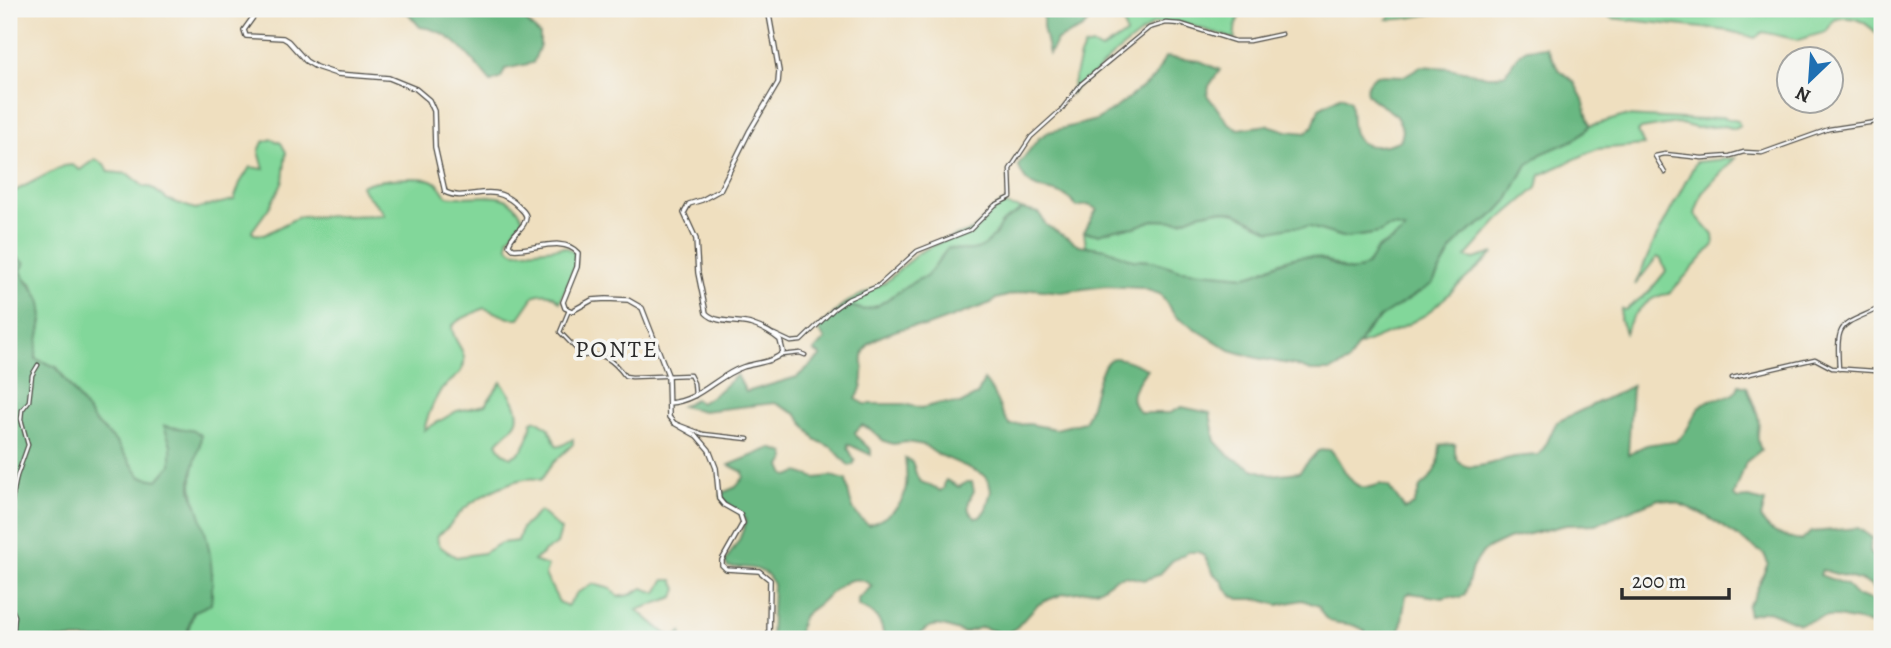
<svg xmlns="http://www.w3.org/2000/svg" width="1891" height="648" font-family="Alegreya,serif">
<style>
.green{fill:#82d79a;stroke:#568162;stroke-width:2}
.forest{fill:#69b882;stroke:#4a7256;stroke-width:2}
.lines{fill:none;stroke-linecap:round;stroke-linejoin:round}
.street-casing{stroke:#484641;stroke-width:5}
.secondary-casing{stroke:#484641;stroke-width:6}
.street{stroke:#fff;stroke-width:2.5}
.secondary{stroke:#fff;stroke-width:3.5}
.labels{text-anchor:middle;stroke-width:7;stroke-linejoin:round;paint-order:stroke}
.quarter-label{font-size:24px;letter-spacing:2px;fill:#2b2b2b;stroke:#f6f6f2}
</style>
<rect width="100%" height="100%" fill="#f6f6f2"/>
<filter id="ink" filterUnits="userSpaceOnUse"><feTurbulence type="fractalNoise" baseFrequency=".0143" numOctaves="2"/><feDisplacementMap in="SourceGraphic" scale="14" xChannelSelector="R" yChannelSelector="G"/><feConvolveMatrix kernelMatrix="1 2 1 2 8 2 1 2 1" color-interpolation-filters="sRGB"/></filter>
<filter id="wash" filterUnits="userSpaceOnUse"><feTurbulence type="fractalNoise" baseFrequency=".00686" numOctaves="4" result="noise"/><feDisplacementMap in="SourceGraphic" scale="28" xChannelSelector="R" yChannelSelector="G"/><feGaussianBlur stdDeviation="1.57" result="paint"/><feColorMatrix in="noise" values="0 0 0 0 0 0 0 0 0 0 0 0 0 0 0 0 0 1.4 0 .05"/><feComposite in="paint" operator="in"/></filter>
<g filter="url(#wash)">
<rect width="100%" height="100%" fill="#efdfbf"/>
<!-- green -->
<path class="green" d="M1112,9H1248C1237,15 1234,26 1235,39L1183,23L1169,22L1153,24L1112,56L1096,72L1078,85L1070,95L1080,56L1084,47L1092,45L1101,50L1126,34L1124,24L1111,14Z
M1398,9H1460C1437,11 1407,21 1387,19Z
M1602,9H1882V14H1879V16L1882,39C1869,24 1855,13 1834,20L1826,32L1798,40L1763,32L1755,38L1730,31L1611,18Z
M1625,116L1702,120L1721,117L1738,121L1740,126L1734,129L1725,126L1696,128L1677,123L1641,129L1638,132L1644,145L1597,149L1540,175L1537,188L1497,222L1466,257L1474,259L1494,253L1427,314L1401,328L1358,346L1368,329L1382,316L1432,284L1451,251L1463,236L1495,214L1508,200L1526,166L1541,154L1576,139L1590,126Z
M272,139L281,143L286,152L283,181L270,206L252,231L254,234L264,235L298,217L384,215C379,202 366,199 361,186C374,179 426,174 437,183C441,187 443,193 447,196C476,201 510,184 523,219L508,239V247L515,252L566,247L575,253L576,264L560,302C552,293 547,292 535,295L519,318H509L484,308L459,320L452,326C452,342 466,348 464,363C462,377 446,382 439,393C433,403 427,418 424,430L457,411L485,405L501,382C508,391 521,408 517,420C515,428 502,436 497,443L503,453L511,457C526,452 529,437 532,422L536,420L549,428L556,445L561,446L573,439V444L552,464L541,480C520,473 481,495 465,508C454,518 450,528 438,535C434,547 448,551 456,557L483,553L501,543L518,541L522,528L540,511L561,530L557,544L545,551L534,561L548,566L545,575L559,602L567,606L577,593L593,584L611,589L618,596C630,597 634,593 643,588L657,593L664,580H673L677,589L674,597L637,610L666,634L676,637L681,632L682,636L677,639H190L188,630C192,615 211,574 210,562C206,515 179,494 200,446L165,426L171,445V465L158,480L141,477L114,440L95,422L57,367L36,359V349L43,315L33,285L22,275L21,270L25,263L9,251V194L63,166L72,165L80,170L95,159L104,164L109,172L128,174L143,186L152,188L168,200L195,209L234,200L240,183L250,167L264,169L259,151L263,142Z
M1735,158L1702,193L1695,214L1713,235L1714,245L1669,294C1649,295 1631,315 1625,333L1620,319L1621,309L1625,310L1649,292L1666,271L1661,259L1657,257L1635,285L1654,242L1696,162Z
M1000,204L1021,209C1016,216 1009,217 1003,222C998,226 998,231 994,236C980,254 967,251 948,248L926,277L917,280L877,306L864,310L844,304L886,282L918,253L944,240L974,230Z
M1218,210L1237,213L1271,230L1290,227H1310L1346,238L1379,233L1387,228L1396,227L1406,230C1397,240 1382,243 1375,251C1371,256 1372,261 1367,265C1348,280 1335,260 1317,258C1310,257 1297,257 1290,259C1274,262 1262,274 1245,276L1180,270L1153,261L1133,260L1106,249L1086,246L1084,232L1098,234L1116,229L1135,227L1153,220L1181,221L1198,214Z"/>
<!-- forest -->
<path class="forest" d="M384,9H528L524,12L526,21L540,35V45L533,63L505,69L501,78L491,82C471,59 453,30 420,27L408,13Z
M1043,9H1099L1083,28L1057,40L1049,54L1043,27Z
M1546,47L1559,70L1574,82L1583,99L1590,126L1576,139L1541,154L1526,166L1508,200L1495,214L1463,236L1451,251L1432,284L1382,316L1368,329L1348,362L1331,371H1311L1294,365L1257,358L1230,350L1176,317L1160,294L1141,288L1106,286L1061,292L1033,289L996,299L991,303L925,327C913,325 903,328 892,332C842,349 876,366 856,399L865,404H903L922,408L941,403L960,404L977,395L984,380C997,393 998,411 1010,425L1029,424L1056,429L1084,422C1094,409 1097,360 1114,358C1124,357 1137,365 1147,369C1137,384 1123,398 1141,413H1170L1182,407L1210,413L1215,441L1228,455L1253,469L1271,475L1299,472L1318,451L1330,449C1346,466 1349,498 1380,484L1389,487L1405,509L1414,505L1420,487L1428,481L1438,465L1440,445L1455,444C1452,482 1492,462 1510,458C1519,456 1529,456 1538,455C1549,445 1549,434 1557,422L1632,386L1628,455C1633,453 1637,449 1642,447C1654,440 1669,447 1680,438C1692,428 1693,409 1706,402C1718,395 1734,402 1739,385L1747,387C1750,397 1755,406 1758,416C1761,429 1754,435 1761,450L1746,462L1734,496L1738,499L1748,498L1765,502L1761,518C1769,535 1785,535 1801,541L1811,532L1858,528L1872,538L1869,552L1872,556L1882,557V590H1876L1865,582L1822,570L1820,575L1847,585L1856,596C1866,596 1874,604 1882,602V626L1838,617H1823L1799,624L1768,611L1749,615L1747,606L1753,599L1768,563L1764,554C1732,534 1697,504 1659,499L1596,524L1566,525L1508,539L1491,547L1483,552L1472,568L1465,594L1460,598L1449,596L1443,598L1410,593L1406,595L1399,639H1365V631C1347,617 1326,632 1319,606L1302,600L1278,605L1258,599H1239L1231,595L1225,588L1221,580L1214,574L1205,557L1198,552H1188L1172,561L1159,575L1144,580L1125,576L1116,578L1100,589L1063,594L1045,601L1036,606L1017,627L1009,632L1000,633L982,627L964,633C944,626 931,618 916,639H884C882,619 876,614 858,606V599L872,586C850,567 832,594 816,606C811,610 806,612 803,617C799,624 799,632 799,639H771L773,585C768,565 745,568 728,567L725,562L739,540L746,522C742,508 727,509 721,496L722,493L736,487L744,477L743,472L729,465L771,448L785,453L786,458L781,466L785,475L789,476L798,472L816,478L831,476L846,480C851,502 849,512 869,525C905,510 910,494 905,458C918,463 912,472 920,481C924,485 933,484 940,491L944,488V483L946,480L959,487L967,482H972L974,491C968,501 964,511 976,518L980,517L986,509L991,491L989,482L983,474L935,453L924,445L907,442L893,444L884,441L870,429L862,425L855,432L857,437L871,450V455L848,444V448L855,461L853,465L849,466L833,448L816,440L796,414L775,403L703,411L681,406L695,399L700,403L714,395L737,375L746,392L797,377L821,356L814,351L825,339L819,331V328L844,304L863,310L877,306L917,280L926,277L948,248C967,251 980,254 994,236C998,232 998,226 1003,222C1009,216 1016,216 1021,209L1039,213L1046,225L1079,245L1106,249L1133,260L1153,261L1180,270L1245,276C1264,274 1278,260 1297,257C1304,256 1312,256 1319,258C1335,263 1348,278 1365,266C1372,262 1372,254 1378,249C1387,242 1397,239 1405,230L1396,227L1387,228L1379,233L1346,238L1310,227H1290L1271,231L1237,213L1218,210L1198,214L1181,221L1153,220L1135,227L1116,229L1098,234L1084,232L1097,209L1088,205L1077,207C1062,185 1043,196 1027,181C1023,177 1020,170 1018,165L1039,138L1049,132L1096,120L1117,107L1155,77L1165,57L1200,61L1220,70L1209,86L1207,95L1230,125L1239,129L1268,125L1287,131L1306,133L1313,126L1319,108L1342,96L1350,101C1352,110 1351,120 1353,130C1358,152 1385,147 1401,140L1403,131C1401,125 1399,120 1395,115C1383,102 1350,97 1376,75L1404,76L1421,66L1449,68L1487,76H1497L1506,73L1519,54L1527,49Z
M9,251L25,263L21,270C24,282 38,290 41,303C46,322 35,341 36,359L56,367L95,422L114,440L141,477L158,480L171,465V445L164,426L192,430L201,435C200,454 190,468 191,488C191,495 196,500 198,508C208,537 215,573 211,604L193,612L188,630L190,639H9Z"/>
</g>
<g filter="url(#ink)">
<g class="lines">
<defs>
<path id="street" d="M1665,173L1655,156L1665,154L1702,158L1730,156L1744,152L1762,153L1829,129L1882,121
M569,310L560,332L583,356C603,352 613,360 625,376L632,377L690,375L694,383L695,396
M774,334L791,342L801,341L834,309L848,299L878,286L917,251L970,230L995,205L1011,197L1010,169L1031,137L1061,110L1081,84L1149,28L1166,23L1181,24L1235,41H1249L1282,34
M782,355L800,353L805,355
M1839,369C1836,319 1840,327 1882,307
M1732,378L1815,359L1832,368L1875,371L1882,374
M674,423L703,434L748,439
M9,516L17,476L28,445L21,419L22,410L29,401L32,375L38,365
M9,562V569
M9,602L15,616L13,639"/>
<path id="secondary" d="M39,9H46
M259,9L244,30L246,36L283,38L288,41L306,61L316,67L337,74L389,78L416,89L429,100L434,111L435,147L445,192C468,204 492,178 519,207C522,210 525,212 526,216C527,227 510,234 509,245L513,249C532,251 563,235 578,253L577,267L563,302L565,308L572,311L592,300L606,299L628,300L642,308L668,375L669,417L674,423L697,436L709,450L716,468L719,499L724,505L740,514L743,523L722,560V565L726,569L759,571L770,580L769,639
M669,403C700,401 716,376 743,367C755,363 775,362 783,352L780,340C772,333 760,327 750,324C735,320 717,324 706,313L698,273L696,239L684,213L689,204L702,200L720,190L749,132L778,83L779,71L768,9"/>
</defs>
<!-- street casing -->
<use href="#street" class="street-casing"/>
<!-- secondary casing -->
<use href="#secondary" class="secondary-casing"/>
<!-- street -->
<use href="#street" class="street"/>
<!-- secondary -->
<use href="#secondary" class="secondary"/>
</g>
</g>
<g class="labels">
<!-- quarter labels -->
<g class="quarter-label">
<text x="617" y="357">PONTE</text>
</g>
</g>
<!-- margin -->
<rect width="1891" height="648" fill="none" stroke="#f6f6f2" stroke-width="35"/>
<!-- north arrow -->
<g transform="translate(1810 80) rotate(205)"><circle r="33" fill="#f6f6f2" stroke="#a5a5a2" stroke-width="2"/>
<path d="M0-5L12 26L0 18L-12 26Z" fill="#1f6fb2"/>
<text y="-10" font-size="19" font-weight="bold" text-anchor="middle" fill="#2b2b2b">N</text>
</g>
<!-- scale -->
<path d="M1622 588v10h107v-10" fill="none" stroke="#2b2b2b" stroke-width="3.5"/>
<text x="1632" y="588" font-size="21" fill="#2b2b2b" stroke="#f6f6f2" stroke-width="5" paint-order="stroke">200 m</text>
</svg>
